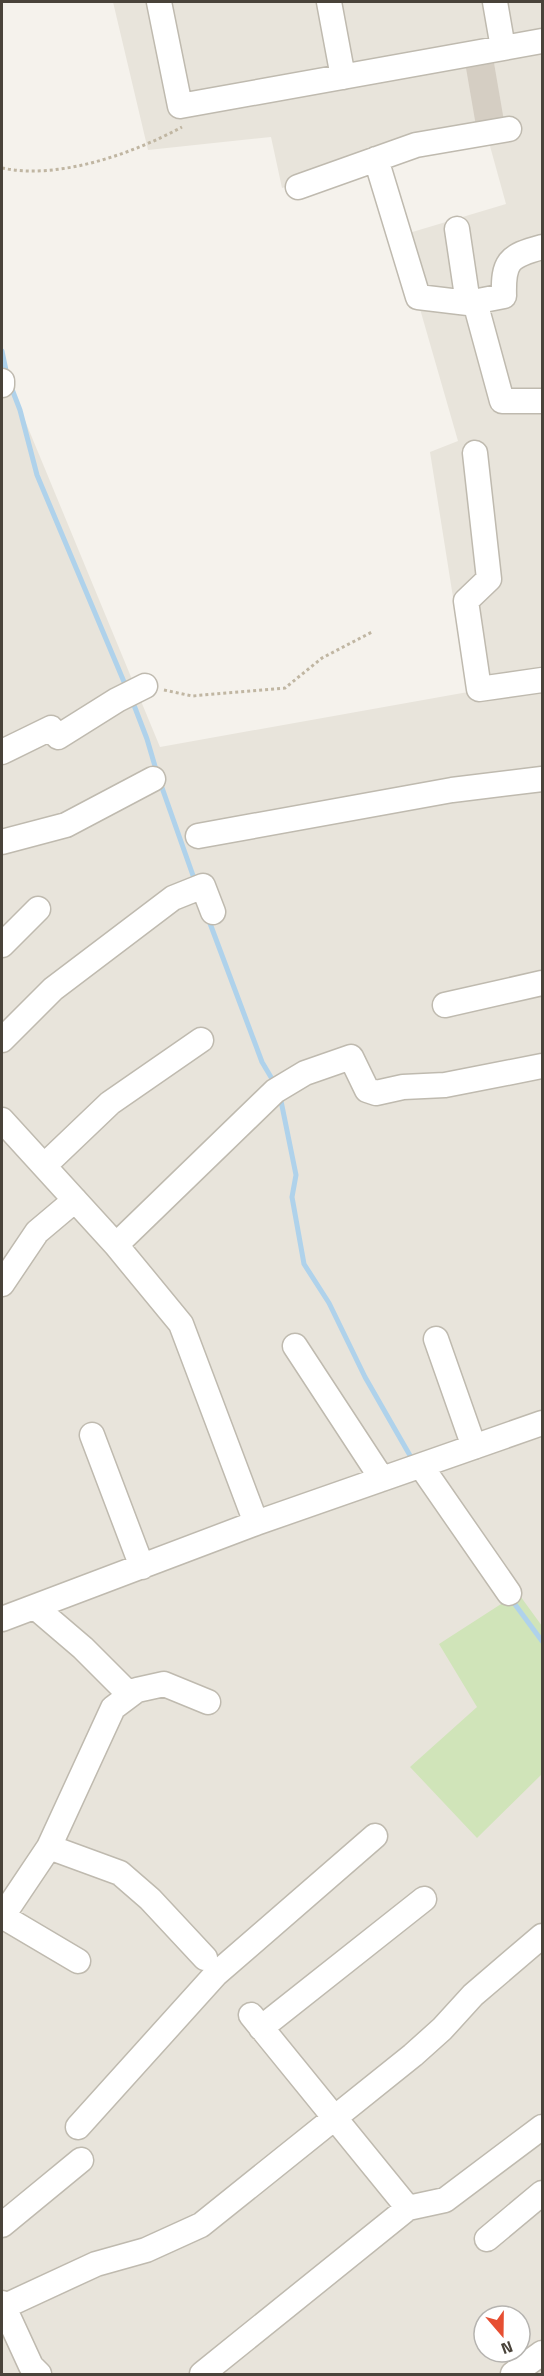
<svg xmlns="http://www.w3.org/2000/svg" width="544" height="2376" font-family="'Titillium Web',sans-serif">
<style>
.residential{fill:#e8e4db;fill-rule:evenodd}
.green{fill:#d0e4b9}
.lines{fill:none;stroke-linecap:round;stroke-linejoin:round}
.stream{stroke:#afd2eb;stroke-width:5}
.building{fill:#d5cec3}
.minor-casing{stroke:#bfbaaf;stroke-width:27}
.path{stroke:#c0b6a2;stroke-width:3;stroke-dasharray:3 3;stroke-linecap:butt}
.minor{stroke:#fff;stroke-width:24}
</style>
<rect width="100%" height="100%" fill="#f5f2ec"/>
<!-- residential -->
<path class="residential" d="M113,2H542V2374H2V365L160,747L468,692L430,452L458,441L399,236L506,204L485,128L282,188L271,137L148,150ZM484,2316H520V2352H484Z"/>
<!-- green -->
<path class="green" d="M518,1593L542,1626V1774L477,1838L410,1767L477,1707L439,1644Z"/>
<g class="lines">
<!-- stream -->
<path class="stream" d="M2,351L7,375
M10,384L20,410L37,475L127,689
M132,700L147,739L157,773
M160,782L196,884
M208,918L262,1062L275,1084
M280,1096L296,1175L292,1197L304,1264L329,1303L365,1377L412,1459
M511,1599L542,1641"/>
</g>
<!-- building -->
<path class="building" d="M494,63L504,121L476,126L466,68Z"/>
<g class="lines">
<defs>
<path id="minor" d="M159,2L180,106L542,41
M329,2L343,77
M495,2L503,48
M376,159L418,297L468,303L504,296C503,262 508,256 542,247
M298,187L416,145L509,129
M457,229L468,303
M475,302L502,401H542
M2,381V385
M475,453L489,579L466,601L479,689L542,680
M2,752L51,728L58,737L117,700L145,686
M198,836L452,790L542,779
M2,842L66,825L153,779
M2,945L38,909
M445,1005L542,983
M2,1040L53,989L173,898L203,886L213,912
M2,1120L116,1245L181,1324L256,1523
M44,1166L110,1103L201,1040
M116,1245L275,1091L305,1073L351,1057L367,1090L376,1093L403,1087L445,1085L542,1066
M2,1284L37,1232L75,1200
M436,1339L474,1447
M295,1346L382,1479
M92,1435L142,1567
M421,1466L509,1593
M35,1607L83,1648L130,1695
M2,1619L256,1523L542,1423
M49,1847L113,1708L137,1690L164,1684L208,1702
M2,1916L78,1961
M2,1917L49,1847L120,1873L150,1899L205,1958
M251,2015L408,2208
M261,2028L424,1899
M78,2127L216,1974L375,1836
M2,2225L81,2160
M487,2239L542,2193
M2,2303L31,2366L39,2374
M3,2307L96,2264L146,2250L201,2225L413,2055L442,2029L473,1995L542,1936
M202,2374L408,2208L445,2200L542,2127
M513,2374L542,2353"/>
</defs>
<!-- minor casing -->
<use href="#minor" class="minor-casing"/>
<!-- path -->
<path class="path" d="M2,168C58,180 132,154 182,127
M164,690L192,696L285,688L322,658L372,632"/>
<!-- minor -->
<use href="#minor" class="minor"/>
</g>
<!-- border -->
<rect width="544" height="2376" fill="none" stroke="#49433a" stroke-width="6"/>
<!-- north arrow -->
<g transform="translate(502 2334) rotate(160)"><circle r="28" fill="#ffffff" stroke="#b6b4b0" stroke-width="1.5"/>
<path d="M0-4.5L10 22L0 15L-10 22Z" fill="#e64f32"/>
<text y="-9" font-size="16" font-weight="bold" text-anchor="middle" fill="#49433a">N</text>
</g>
</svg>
